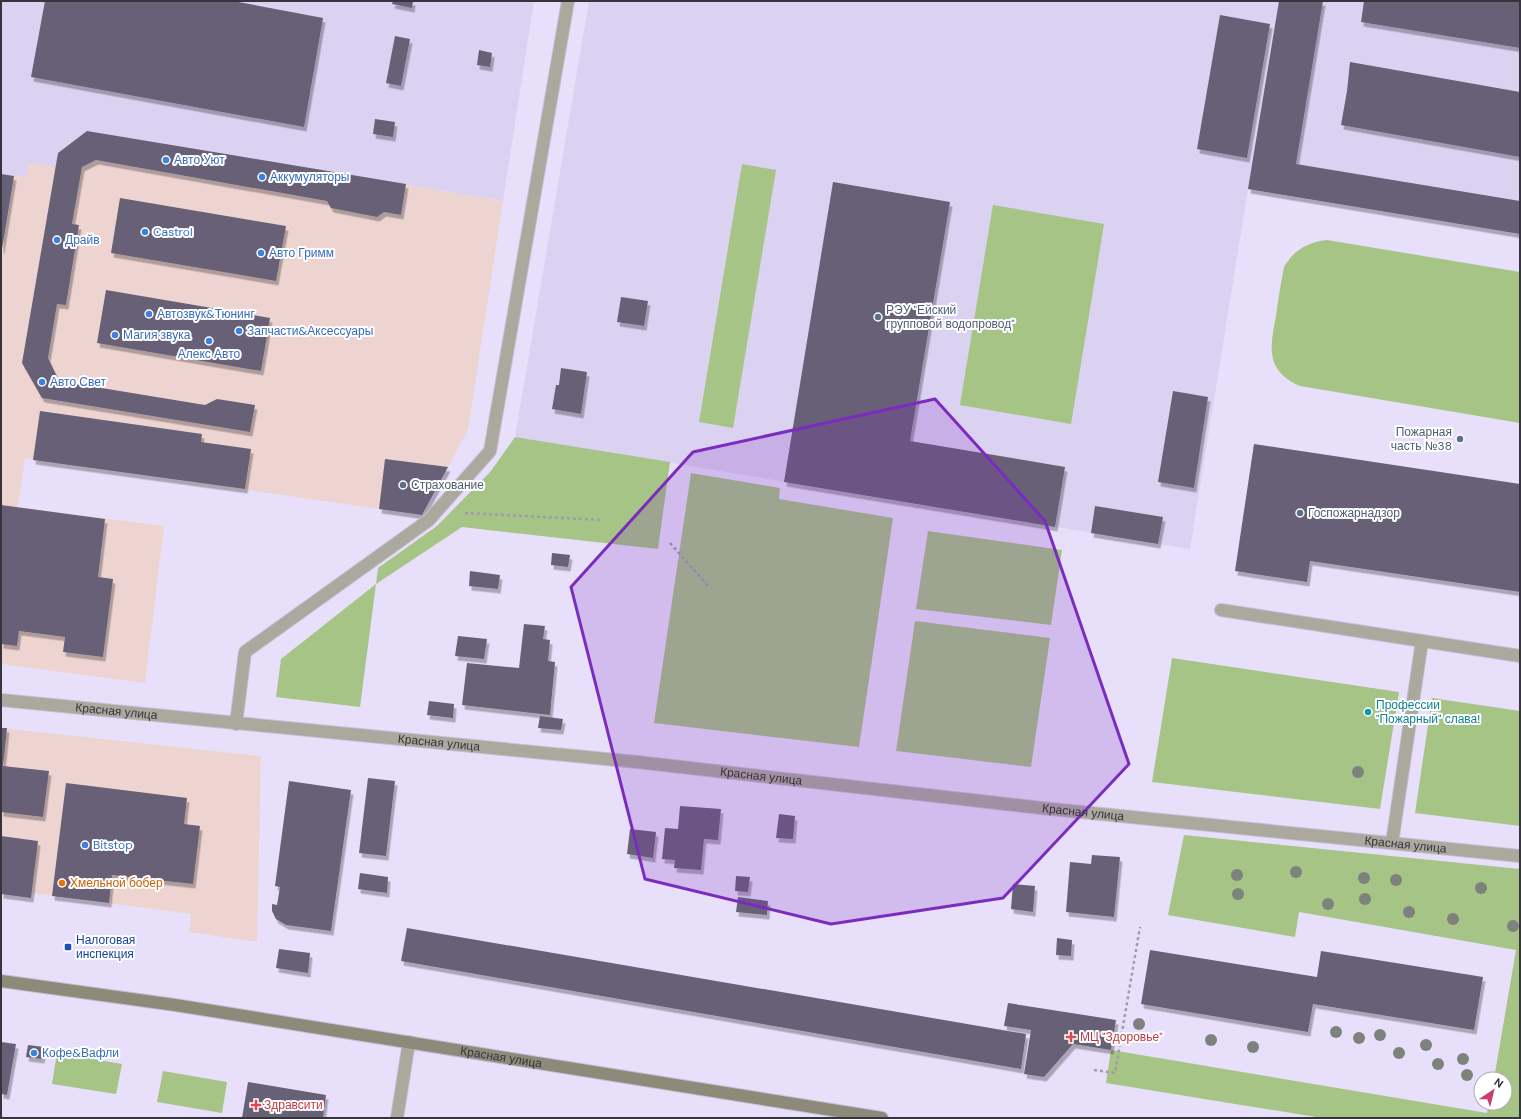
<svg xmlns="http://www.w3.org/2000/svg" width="1521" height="1119" font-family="'DM Sans',sans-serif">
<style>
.commercial{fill:#eed4d1}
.built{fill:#dbd1f1}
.green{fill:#a5c486}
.building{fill:#676076;filter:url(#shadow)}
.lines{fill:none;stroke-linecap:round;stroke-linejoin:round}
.lane-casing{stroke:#c4bed4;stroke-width:14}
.street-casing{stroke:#c4bed4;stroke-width:14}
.secondary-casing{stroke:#c4bed4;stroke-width:14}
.path{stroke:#9f9aad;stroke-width:2.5;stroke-dasharray:3 3;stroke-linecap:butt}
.lane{stroke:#aba89d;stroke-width:12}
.street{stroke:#aba89d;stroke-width:12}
.secondary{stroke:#8e8a7a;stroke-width:12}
.tree{fill:#7d827c}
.marked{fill:#7b2cbf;fill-opacity:0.2;stroke:#7b2cbf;stroke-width:3;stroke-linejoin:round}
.shop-dot{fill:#3f7fe0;stroke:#fff;stroke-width:1.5}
.service-dot{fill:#5c6f8a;stroke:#fff;stroke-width:1.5}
.culture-dot{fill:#0f9aa8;stroke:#fff;stroke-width:1.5}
.food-dot{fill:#e8710a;stroke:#fff;stroke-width:1.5}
.transit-dot{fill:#1a4fb4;stroke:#fff;stroke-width:1.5}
.health-dot{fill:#e0444e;stroke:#fff;stroke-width:1.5}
.labels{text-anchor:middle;stroke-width:4;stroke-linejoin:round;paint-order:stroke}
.shop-label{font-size:12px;fill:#366cbe;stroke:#fff;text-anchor:start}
.service-label{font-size:12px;fill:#4e5e75;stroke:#fff;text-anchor:start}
.culture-label{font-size:12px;fill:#0d838f;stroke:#fff;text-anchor:start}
.street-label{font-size:12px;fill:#36343d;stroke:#fff}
.food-label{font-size:12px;fill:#c56008;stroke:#fff;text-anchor:start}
.transit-label{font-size:12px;fill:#164399;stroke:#fff;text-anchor:start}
.health-label{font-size:12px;fill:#be3a42;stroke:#fff;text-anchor:start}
</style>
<defs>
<filter id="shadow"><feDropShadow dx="2.5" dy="4.5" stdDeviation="0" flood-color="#0004"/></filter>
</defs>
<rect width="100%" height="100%" fill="#e8e0fa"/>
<!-- commercial -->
<path class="commercial" d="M87,131L503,201L468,430L422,515L25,458L18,507L164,526L145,683L1,664V174L27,176L29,163L58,153Z
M1,728L261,756L257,942L189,932L191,914L32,893L31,898L1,894Z"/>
<!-- built -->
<path class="built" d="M1,1H534L503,201L87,131L58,153L56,167L29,163L27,177L1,174Z
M589,1H1520V234L1248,189L1190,549L515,437Z"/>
<!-- green -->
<path class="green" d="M742,164L776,170L733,428L699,422Z
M993,205L1104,224L1071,424L960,405Z
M1327,240L1520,272V423L1300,386C1265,370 1270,348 1276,316C1278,299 1281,283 1284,267C1294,250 1308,242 1327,240Z
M515,437L670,462L658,549L462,527L376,584L360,707L276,697L281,659L376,584L378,568L437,526L491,471Z
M691,473L780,488L779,499L893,518L859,747L654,723Z
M928,531L1062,550L1051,625L916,609Z
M915,621L1050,638L1031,767L896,751Z
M1172,658L1399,692L1380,809L1152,782Z
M1432,698L1520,711V826L1415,813Z
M1184,835L1520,869V1118H1322L1106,1083L1111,1050L1487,1113L1489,1103H1505V1079H1494L1516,950L1299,912L1295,937L1168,915Z
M57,1053L122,1064L116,1094L52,1084Z
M163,1071L227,1082L222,1113L157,1102Z"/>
<!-- building -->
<path class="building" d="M45,1H233L323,18L304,127L31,77Z
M393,1H413L412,8L392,4Z
M1279,1H1323L1296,164L1520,201V234L1248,189Z
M1364,1H1520V48L1361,22Z
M1220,15L1270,24L1247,158L1197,149Z
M395,36L410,39L401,86L386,83Z
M479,50L492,53L490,67L477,65Z
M1350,62L1520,92V157L1341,125L1347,91Z
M375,119L395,122L393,137L373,134Z
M87,131L406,184L401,215L384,212L377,217L331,208L327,201L96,160L82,167L72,224L79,225L66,305L57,304L48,358L59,381L205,405L217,399L255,405L250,432L42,398L22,363L58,153Z
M1,174L14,176L2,249H1Z
M833,182L950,202L910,441L1065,467L1055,527L784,482Z
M120,198L286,226L276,281L111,253Z
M106,290L270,318L261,371L97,343Z
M621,297L648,301L644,326L617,322Z
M561,368L587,372L581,414L552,409L556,385H559Z
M1173,391L1208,397L1194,488L1158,482Z
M40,411L202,434L201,442L251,449L245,489L33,460Z
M1254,444L1520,484V592L1310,561L1307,582L1235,571Z
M385,459L448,467L422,515L379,509Z
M1,505L105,519L98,577L113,579L103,657L63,652L65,637L19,631L17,646L1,644Z
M1095,506L1163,517L1158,544L1091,533Z
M552,553L570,555L568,567L551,565Z
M470,571L500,575L498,589L469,586Z
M524,624L545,626L543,639L550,640L548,661L555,662L550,715L462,705L467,663L519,668Z
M458,636L487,639L484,659L455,656Z
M429,701L454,704L453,718L427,715Z
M540,716L563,719L561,730L538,728Z
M1,728H7L3,766L49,771L43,817L1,812Z
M368,778L395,781L386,856L359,853Z
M289,781L351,790L331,931L286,925L276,919L272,911V904L277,905L280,887L275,886Z
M66,783L187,798L184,824L200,826L193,884L112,875L109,903L52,896Z
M680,806L721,809L718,840L704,839L701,870L674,868L675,860L662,859L665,828L678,829Z
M779,814L795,816L793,839L776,838Z
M630,829L656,832L653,858L627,854Z
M1,836L38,841L31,898L1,894Z
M1092,855L1120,857L1114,917L1066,912L1070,862L1091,864Z
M360,873L388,877L387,893L358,889Z
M736,876L750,877L748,892L735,891Z
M1013,884L1035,886L1033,912L1011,909Z
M738,897L768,901L767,915L736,912Z
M407,928L1026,1034L1021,1069L401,961Z
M1057,938L1072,940L1071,956L1056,955Z
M279,949L310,953L308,973L276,968Z
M1150,950L1317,977L1321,951L1483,977L1474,1030L1313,1004L1308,1032L1141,1004Z
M1008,1003L1116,1020L1111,1050L1073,1044L1044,1077L1024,1074L1031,1030L1004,1026Z
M1,1042L16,1044L7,1095L1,1094Z
M28,1045L44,1047L42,1059L26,1057Z
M248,1082L326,1095L323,1118H242Z"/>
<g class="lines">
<defs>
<path id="lane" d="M1221,610L1520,656
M236,724L245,652L429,520L490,451L568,1
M1392,843L1422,641
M397,1118L409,1042"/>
<g id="street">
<path id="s1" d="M1,700L637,762L1041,808L1520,856"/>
</g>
<g id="secondary">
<path id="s2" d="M1,981L175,1005L882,1118"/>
</g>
</defs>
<!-- lane casing -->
<use href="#lane" class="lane-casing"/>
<!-- street casing -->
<use href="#street" class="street-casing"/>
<!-- secondary casing -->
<use href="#secondary" class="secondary-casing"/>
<!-- path -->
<path class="path" d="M465,513L602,520
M670,543L709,587
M1094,1070L1115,1073L1140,927"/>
<!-- lane -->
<use href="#lane" class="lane"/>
<!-- street -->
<use href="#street" class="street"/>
<!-- secondary -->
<use href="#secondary" class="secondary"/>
</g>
<!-- trees -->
<g class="tree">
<circle cx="1358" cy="772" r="6"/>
<circle cx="1296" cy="872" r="6"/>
<circle cx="1237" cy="875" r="6"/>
<circle cx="1364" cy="878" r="6"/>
<circle cx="1396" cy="880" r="6"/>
<circle cx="1481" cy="888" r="6"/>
<circle cx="1238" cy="894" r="6"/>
<circle cx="1365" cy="899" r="6"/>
<circle cx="1328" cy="904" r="6"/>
<circle cx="1409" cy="912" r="6"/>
<circle cx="1453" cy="919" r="6"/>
<circle cx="1513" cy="926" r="6"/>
<circle cx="1139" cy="1024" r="6"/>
<circle cx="1336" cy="1032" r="6"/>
<circle cx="1380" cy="1035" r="6"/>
<circle cx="1359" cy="1038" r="6"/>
<circle cx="1211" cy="1040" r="6"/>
<circle cx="1426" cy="1045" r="6"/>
<circle cx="1253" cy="1047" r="6"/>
<circle cx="1399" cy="1053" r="6"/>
<circle cx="1463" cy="1059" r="6"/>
<circle cx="1438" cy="1064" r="6"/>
<circle cx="1467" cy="1075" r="6"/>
</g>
<!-- marked area -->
<path class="marked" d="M935,399L1045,521L1129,764L1003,898L831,924L645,879L571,587L693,452Z"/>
<!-- markers -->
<g class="shop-dot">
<circle cx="166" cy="160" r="4"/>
<circle cx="262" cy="177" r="4"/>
<circle cx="145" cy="232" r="4"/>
<circle cx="57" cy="240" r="4"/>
<circle cx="261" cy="253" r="4"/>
<circle cx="149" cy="314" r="4"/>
<circle cx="239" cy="331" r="4"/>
<circle cx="115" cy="335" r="4"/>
<circle cx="209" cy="341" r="4"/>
<circle cx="42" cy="382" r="4"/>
<circle cx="85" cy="845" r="4"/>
<circle cx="34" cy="1053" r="4"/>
</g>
<g class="service-dot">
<circle cx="878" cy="317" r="4"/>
<circle cx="1460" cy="439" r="4"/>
<circle cx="403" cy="485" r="4"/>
<circle cx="1300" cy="513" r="4"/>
</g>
<circle class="culture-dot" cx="1368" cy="712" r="4"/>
<circle class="food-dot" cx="62" cy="883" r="4"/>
<rect class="transit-dot" x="64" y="943" width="8" height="8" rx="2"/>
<g class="health-dot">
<path d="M1069 1031h4v4h4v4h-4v4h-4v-4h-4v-4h4z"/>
<path d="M254 1099h4v4h4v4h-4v4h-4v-4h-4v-4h4z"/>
</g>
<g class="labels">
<!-- shop labels -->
<g class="shop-label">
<text x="174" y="164">Авто Уют</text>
<text x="270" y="181">Аккумуляторы</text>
<text x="153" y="236">Castrol</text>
<text x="65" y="244">Драйв</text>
<text x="269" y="257">Авто Гримм</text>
<text x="157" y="318">Автозвук&amp;Тюнинг</text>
<text x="247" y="335">Запчасти&amp;Аксессуары</text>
<text x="123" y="339">Магия звука</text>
<text x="209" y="358" text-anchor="middle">Алекс Авто</text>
<text x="50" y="386">Авто Свет</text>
<text x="93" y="849">Bitstop</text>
<text x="42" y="1057">Кофе&amp;Вафли</text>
</g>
<!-- service labels -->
<g class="service-label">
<text x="886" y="314">РЭУ "Ейский<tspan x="886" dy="14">групповой водопровод"</tspan></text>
<text x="1452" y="436" text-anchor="end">Пожарная<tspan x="1452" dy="14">часть №38</tspan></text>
<text x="411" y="489">Страхование</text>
<text x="1308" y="517">Госпожарнадзор</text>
</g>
<!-- culture labels -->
<g class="culture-label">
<text x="1376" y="709">Профессии<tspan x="1376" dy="14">"Пожарный" слава!</tspan></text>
</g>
<!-- street labels -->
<g class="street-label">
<text dy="4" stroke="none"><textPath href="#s1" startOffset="116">Красная улица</textPath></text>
<text dy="4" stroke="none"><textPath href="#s1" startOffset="440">Красная улица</textPath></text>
<text dy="4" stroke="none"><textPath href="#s1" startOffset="764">Красная улица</textPath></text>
<text dy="4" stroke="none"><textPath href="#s1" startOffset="1088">Красная улица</textPath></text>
<text dy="4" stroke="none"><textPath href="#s1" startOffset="1412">Красная улица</textPath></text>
<text dy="4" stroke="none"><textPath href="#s2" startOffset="506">Красная улица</textPath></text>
</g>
<!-- food labels -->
<g class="food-label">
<text x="70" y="887">Хмельной бобер</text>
</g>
<!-- transit labels -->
<g class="transit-label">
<text x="76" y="944">Налоговая<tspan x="76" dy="14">инспекция</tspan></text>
</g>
<!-- health labels -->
<g class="health-label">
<text x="1080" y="1041">МЦ "Здоровье"</text>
<text x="264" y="1109">Здравсити</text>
</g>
</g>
<!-- border -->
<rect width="1521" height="1119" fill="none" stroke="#36343d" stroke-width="4"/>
<!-- north arrow -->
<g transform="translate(1493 1091) rotate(35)"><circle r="19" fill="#ffffff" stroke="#afaeb1"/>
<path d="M0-3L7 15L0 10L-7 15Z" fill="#ca3e6f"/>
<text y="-6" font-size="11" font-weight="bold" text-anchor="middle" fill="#36343d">N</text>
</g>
</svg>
